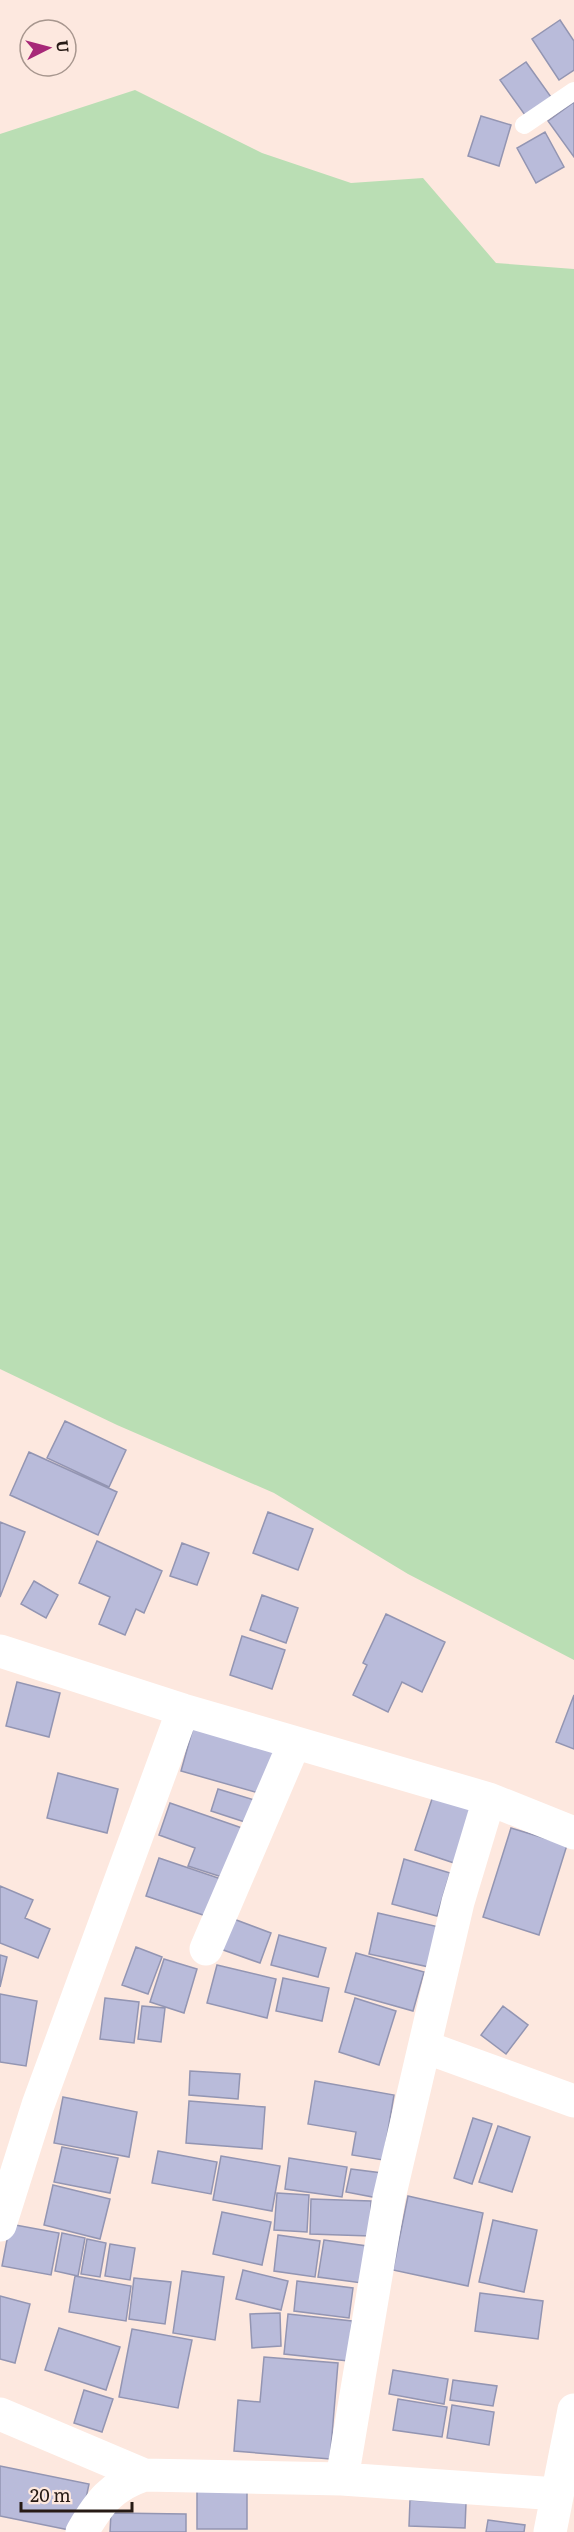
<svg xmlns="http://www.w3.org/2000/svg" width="574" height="2532" font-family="Literata,serif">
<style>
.green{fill:#badeb4}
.building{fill:#b9bbda;stroke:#9395b2;stroke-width:1.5}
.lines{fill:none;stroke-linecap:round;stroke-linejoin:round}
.service{stroke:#fff;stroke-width:18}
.minor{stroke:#fff;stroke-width:33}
</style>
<rect width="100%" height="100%" fill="#fde8df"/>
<!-- green -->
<path class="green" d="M135,90L262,153L351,183L423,178L496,263L574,269V1660L408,1574L274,1493L117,1425L0,1369V134Z"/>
<!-- building -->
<path class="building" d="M560,20L574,41V70L559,80L532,39Z
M526,62L551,97L525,115L500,80Z
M574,102V157L548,121Z
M481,116L511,125L499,166L468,156Z
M545,132L564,167L536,183L517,148Z
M65,1421L126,1450L109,1487L47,1458Z
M29,1452L117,1492L98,1535L10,1495Z
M268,1512L313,1529L298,1570L253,1553Z
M0,1522L25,1532L0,1597Z
M97,1541L162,1571L144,1613L136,1609L125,1635L99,1624L110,1597L79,1583Z
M182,1543L209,1553L197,1585L170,1576Z
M34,1581L58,1595L46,1618L21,1604Z
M262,1595L298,1608L286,1643L250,1630Z
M386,1614L445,1642L422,1692L402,1682L388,1712L353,1695L367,1665L363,1663Z
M242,1636L285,1650L272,1689L230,1675Z
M17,1682L60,1693L49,1737L6,1726Z
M574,1695V1749L556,1742Z
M195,1721L282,1746L269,1796L181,1771Z
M58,1773L118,1789L107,1833L47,1818Z
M218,1789L261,1802L254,1825L211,1811Z
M434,1793L473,1806L454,1863L415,1850Z
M170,1803L242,1828L225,1878L188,1866L195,1848L159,1835Z
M511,1828L567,1845L539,1935L483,1917Z
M159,1858L221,1879L209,1917L146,1896Z
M404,1859L450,1873L437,1916L392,1904Z
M0,1886L33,1900L25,1918L50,1929L38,1958L0,1943Z
M378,1913L439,1927L429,1967L369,1954Z
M223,1915L271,1933L260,1963L212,1946Z
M279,1935L326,1948L318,1977L271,1965Z
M136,1947L162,1957L148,1994L122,1985Z
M356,1953L424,1972L413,2011L345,1992Z
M0,1955L7,1957L0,1987Z
M164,1959L197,1969L184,2013L150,2002Z
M217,1965L276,1979L267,2018L207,2003Z
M283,1978L329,1988L322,2021L276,2011Z
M0,1994L37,2001L26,2066L0,2062Z
M105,1998L139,2002L134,2043L100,2039Z
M355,1998L396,2011L379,2065L339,2052Z
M142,2006L165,2008L161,2042L138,2039Z
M503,2006L528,2025L506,2054L481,2035Z
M190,2071L240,2074L238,2099L189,2095Z
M315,2081L394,2095L383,2160L352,2155L356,2132L308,2124Z
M63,2097L137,2112L129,2157L54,2143Z
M189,2101L265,2107L262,2149L186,2143Z
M473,2118L492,2124L472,2184L454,2178Z
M498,2126L530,2137L512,2192L479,2182Z
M62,2147L118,2158L110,2193L54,2182Z
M158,2151L217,2162L211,2194L152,2183Z
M221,2156L280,2166L272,2211L213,2200Z
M289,2158L347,2167L342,2197L285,2189Z
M351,2169L382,2173L378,2198L346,2192Z
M53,2185L110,2199L100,2239L44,2225Z
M277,2193L309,2195L307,2232L274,2230Z
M408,2196L483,2213L468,2286L393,2270Z
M311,2199L371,2201L370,2236L310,2234Z
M222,2212L271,2222L262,2265L213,2254Z
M493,2220L537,2230L524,2292L479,2282Z
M10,2224L59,2233L51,2275L2,2266Z
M62,2233L85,2238L78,2276L55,2271Z
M278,2235L320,2241L315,2277L274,2271Z
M87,2239L106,2243L100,2277L81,2274Z
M324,2240L367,2246L362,2283L318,2277Z
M110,2244L135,2248L130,2280L105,2276Z
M243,2270L288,2281L281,2310L236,2299Z
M182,2271L224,2277L215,2340L173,2333Z
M75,2276L131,2286L126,2321L69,2312Z
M134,2278L171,2282L165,2324L129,2319Z
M297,2281L353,2288L349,2318L294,2311Z
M480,2293L543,2301L538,2339L475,2331Z
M0,2296L30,2304L15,2363L0,2359Z
M280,2313L281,2346L252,2348L250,2314Z
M288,2314L352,2321L348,2361L284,2354Z
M59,2328L120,2347L106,2390L45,2370Z
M132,2329L192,2340L178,2408L119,2397Z
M264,2357L338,2363L330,2459L234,2451L238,2400L260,2402Z
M393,2370L448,2379L444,2404L389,2394Z
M453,2380L497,2386L493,2406L450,2400Z
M84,2390L113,2399L102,2432L74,2423Z
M398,2399L447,2407L442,2437L393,2430Z
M452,2405L494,2412L489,2445L447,2438Z
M0,2466L89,2484L79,2532L0,2516Z
M247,2482V2529H197V2483Z
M410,2500L466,2503L465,2528L409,2526Z
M111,2513L186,2514V2532H110Z
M488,2520L525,2525L524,2532H486Z"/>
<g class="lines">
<!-- service -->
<path class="service" d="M524,125L574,91"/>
<!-- minor -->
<path class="minor" d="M0,1651L183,1710L489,1799L574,1833
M206,1949L294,1744
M425,2047L574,2101
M0,2225L38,2105L183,1710
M0,2414L144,2475
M342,2479L389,2198L458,1902L489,1799
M82,2532C99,2503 111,2486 144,2475L342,2479L557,2494
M550,2532L574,2410"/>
</g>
<!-- north arrow -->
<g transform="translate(48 48) rotate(84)"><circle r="28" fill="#fde8df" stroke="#a7968e" stroke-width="1.5"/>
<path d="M0-4.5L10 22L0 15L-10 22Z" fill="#a72878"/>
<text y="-9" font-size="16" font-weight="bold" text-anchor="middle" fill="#261a15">U</text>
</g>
<!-- scale -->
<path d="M21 2502v9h111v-9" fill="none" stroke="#261a15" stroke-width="3"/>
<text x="30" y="2502" font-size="18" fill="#261a15" stroke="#fde8df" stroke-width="4.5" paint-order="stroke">20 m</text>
</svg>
